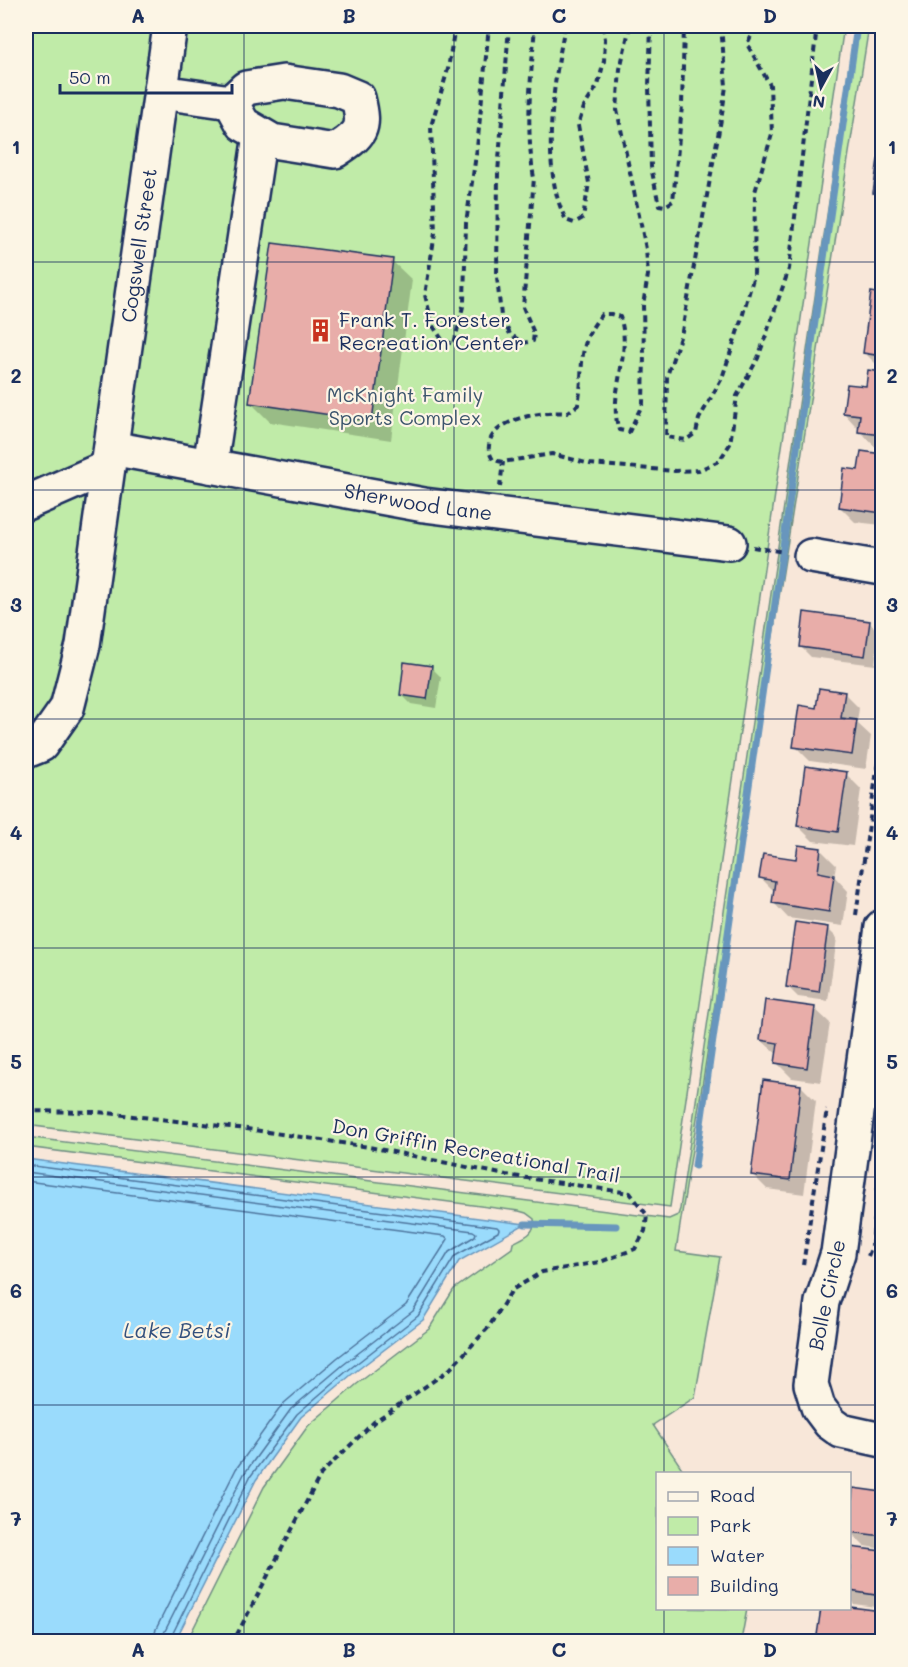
<svg xmlns="http://www.w3.org/2000/svg" width="908" height="1667" font-family="Mali,sans-serif">
<style>
.green{fill:#c0eba8;stroke:#6e8d83;stroke-width:1.5}
.water{fill:#9adbfc;stroke:#6796bd;stroke-width:1.5}
.shadow{fill:#0003}
.lines{fill:none;stroke-linecap:round;stroke-linejoin:round}
.shore{stroke:#4e749d;stroke-width:1.5}
.stream{stroke:#6796bd;stroke-width:7}
.building{fill:#e8ada9;stroke:#1b2f5e;stroke-width:1.5}
.minor-casing{stroke:#1b2f5e;stroke-width:38}
.path{stroke:#1b2f5e;stroke-width:4;stroke-dasharray:6 4.5;stroke-linecap:butt}
.minor{stroke:#fcf5e5;stroke-width:33}
.grid{fill:none;stroke:#1b2f5e;stroke-width:1.5;stroke-opacity:0.55}
.labels{text-anchor:middle;stroke-width:4.5;stroke-linejoin:round;paint-order:stroke}
.street-label{font-size:20px;fill:#1b2f5e;stroke:#fcf5e5}
.poi-label{font-size:20px;fill:#1b2f5e;stroke:#fcf5e5;text-anchor:start}
.park-label{font-size:20px;fill:#3c556d;stroke:#fcf5e5}
.water-label{font-size:21px;font-style:italic;fill:#34517e;stroke:#fcf5e5}
.neatline{fill:none;stroke:#1b2f5e;stroke-width:2}
.grid-label{font-size:20px;text-anchor:middle;font-weight:bold;fill:#1b2f5e}
</style>
<rect width="100%" height="100%" fill="#f8e7d9"/>
<filter id="ink" filterUnits="userSpaceOnUse"><feTurbulence type="fractalNoise" baseFrequency=".0167" numOctaves="2"/><feDisplacementMap in="SourceGraphic" scale="12" xChannelSelector="R" yChannelSelector="G"/><feConvolveMatrix kernelMatrix="1 2 1 2 8 2 1 2 1" color-interpolation-filters="sRGB"/></filter>
<g filter="url(#ink)">
<!-- green -->
<path class="green" d="M26,26H844L670,1207L26,1125Z
M855,26H869L676,1251L720,1257L695,1397L653,1425L685,1473L658,1474V1608L747,1609L741,1641H187L264,1487L308,1426L357,1384L429,1329L454,1289L512,1248L513,1243C524,1237 536,1234 534,1219L526,1213L519,1211L26,1147V1137L669,1219L678,1215L680,1209Z"/>
<!-- water -->
<path class="water" d="M26,1159L525,1224L459,1261L423,1320L351,1375L301,1417L256,1480L175,1641H26Z"/>
<!-- shadow -->
<path class="shadow" d="M879,161H882V200L875,192Z
M881,229L882,230V263L878,258Z
M392,261L412,280L391,440L270,422L251,403Z
M872,294L882,295V368L879,367L864,352Z
M870,372L882,374V447L874,446L844,413L867,388Z
M862,452L882,456V525L855,522L840,507L859,471Z
M869,622L879,632L875,665L811,657L801,647Z
M431,667L441,677L436,708L411,704L401,694Z
M844,693L859,708L857,723L871,736L866,769L810,761L795,746L817,709Z
M846,774L861,789L853,846L813,841L798,826Z
M821,850L836,865L834,876L848,891L843,926L788,918L774,903L775,892L761,878Z
M827,928L837,938L828,1001L798,997L788,987Z
M815,1009L830,1023L821,1082L792,1078L777,1063L778,1055L761,1040Z
M801,1086L816,1101L804,1194L767,1189L752,1174Z
M855,1490L882,1494V1549L864,1546L850,1532Z
M850,1548L882,1553V1608L854,1604L850,1600Z"/>
<g class="lines">
<!-- shore -->
<path class="shore" d="M26,1165L497,1227L499,1229L498,1232L455,1256L418,1316L347,1371L297,1414L250,1477L171,1637L170,1642
M26,1172L473,1231L476,1233L475,1236L449,1252L413,1311L343,1365L291,1409L244,1474L164,1633L163,1642
M26,1181L445,1236L448,1239L406,1305L337,1358L283,1404L236,1469L156,1629L153,1642"/>
<!-- stream -->
<path class="stream" d="M695,1166L857,26
M525,1224L616,1226"/>
</g>
<!-- building -->
<path class="building" d="M878,159L882,160V194L873,193Z
M880,228H882V259L876,258Z
M272,243L393,259L372,421L249,403Z
M871,292L882,294V356L863,353Z
M868,370L882,372V435L858,432L860,415L843,413L847,384L866,386Z
M861,451L882,454V513L839,507L844,468L858,470Z
M804,612L870,621L865,656L800,647Z
M404,662L432,666L427,699L400,695Z
M819,688L845,692L841,718L857,720L852,755L793,747L799,705L816,708Z
M805,766L847,772L838,832L797,826Z
M798,845L821,848L818,872L834,875L829,912L772,903L775,881L759,878L763,854L796,859Z
M795,922L828,927L819,992L786,987Z
M765,1000L815,1007L807,1068L775,1063L778,1043L760,1040Z
M763,1080L801,1085L790,1180L751,1175Z
M853,1488L882,1492V1536L850,1532Z
M850,1547L882,1551V1596L850,1591Z
M850,1607L882,1611V1642H816L821,1608H850Z"/>
<g class="lines">
<defs>
<g id="minor">
<path d="M284,82L339,90L358,98C366,130 361,134 335,151L272,141L243,124L231,102L246,88Z"/>
<path d="M161,92L231,102"/>
<path id="s1" d="M111,448L424,505L729,543"/>
<path d="M210,466L260,135"/>
<path d="M26,503L108,467"/>
<path d="M811,556L882,568"/>
<path id="s2" d="M26,751L41,745L67,708L83,645L170,26"/>
<path d="M882,927L838,1253L822,1302L811,1384L818,1407L830,1423L841,1431L882,1440"/>
</g>
</defs>
<!-- minor casing -->
<use href="#minor" class="minor-casing"/>
<!-- path -->
<path class="path" d="M455,26L448,69L431,126L435,233L425,295L433,326L443,341L454,344L464,302L466,223L477,148L489,26
M509,26L498,173L497,277L501,316L510,334L523,343L533,341L534,333L523,307L534,178C525,128 531,76 535,26
M565,26C554,81 539,168 566,220L574,223L583,218L589,183L578,125L584,107L598,85L604,61L605,39L603,26
M630,26L620,69L617,110L646,249L648,275L643,305L644,355L643,403L629,432L619,430C607,395 633,354 620,317L611,314H602C575,346 585,368 578,405L567,413C545,410 490,419 489,446C488,451 491,456 493,460L503,462L552,454L590,464L675,471L699,470L719,461L730,444L737,396L758,358L789,269L817,26
M651,26L649,86L651,167L659,205L665,206L673,201L682,106L684,26
M721,26L726,86L722,114L682,331L667,376L666,437L686,440L696,433L699,419L722,378L741,321L754,275L755,192L772,134L770,85L747,44L756,26
M500,487L503,462
M753,547L784,552
M856,915L882,735
M26,1111L98,1112L247,1129L369,1147L506,1175L630,1193L647,1215L645,1231L635,1249L600,1262L542,1272L512,1290L488,1328L449,1370L374,1422L321,1474L233,1642
M868,1256L872,1246L880,1166
M803,1265L827,1109"/>
<!-- minor -->
<use href="#minor" class="minor"/>
</g>
</g>
<!-- grid -->
<path class="grid" d="M244,26V1642M454,26V1642M664,26V1474M26,262H882M26,490H882M26,719H882M26,948H882M26,1177H882M26,1405H882M664,1608V1642"/>
<!-- icons -->
<defs>
<symbol id="building-bare" viewBox="-9 -9 18 18"><path d="M-4-6H4V6H1V3H-1V6H-4ZM-2.5-4.3h1.7v1.8h-1.7ZM.8-4.3h1.7v1.8H.8ZM-2.5-1h1.7V.8h-1.7ZM.8-1h1.7V.8H.8Z" fill="#c8321e" stroke="#fcf5e5" stroke-width="2.5" paint-order="stroke"/></symbol>
</defs>
<g fill-rule="evenodd">
<use href="#building-bare" x="304" y="314" width="33" height="33"/>
</g>
<g class="labels">
<!-- street labels -->
<g class="street-label">
<text dy="7" stroke="none"><textPath href="#s2" startOffset="530">Cogswell Street</textPath></text>
<text dy="7" stroke="none"><textPath href="#s1" startOffset="312">Sherwood Lane</textPath></text>
<text transform="translate(476 1151) rotate(10)" y="7">Don Griffin Recreational Trail</text>
<text transform="translate(827 1295) rotate(-78)" y="7">Bolle Circle</text>
</g>
<!-- poi labels -->
<g class="poi-label">
<text x="339" y="327">Frank T. Forester<tspan x="339" dy="23">Recreation Center</tspan></text>
</g>
<!-- park labels -->
<g class="park-label">
<text x="405" y="402">McKnight Family<tspan x="405" dy="23">Sports Complex</tspan></text>
</g>
<!-- water labels -->
<g class="water-label">
<text x="177" y="1338">Lake Betsi</text>
</g>
</g>
<!-- margin -->
<rect width="908" height="1667" fill="none" stroke="#fcf5e5" stroke-width="66"/>
<!-- legend -->
<rect x="656" y="1472" width="195" height="138" fill="#fcf5e5" stroke="#a2a6af" stroke-width="1.5"/>
<rect x="668" y="1492" width="30" height="9" fill="#fcf5e5" stroke="#a2a6af" stroke-width="1.5"/>
<text x="710" y="1502" font-size="18" fill="#1b2f5e">Road</text>
<rect x="668" y="1517" width="30" height="18" fill="#c0eba8" stroke="#a2a6af" stroke-width="1.5"/>
<text x="710" y="1532" font-size="18" fill="#1b2f5e">Park</text>
<rect x="668" y="1547" width="30" height="18" fill="#9adbfc" stroke="#a2a6af" stroke-width="1.5"/>
<text x="710" y="1562" font-size="18" fill="#1b2f5e">Water</text>
<rect x="668" y="1577" width="30" height="18" fill="#e8ada9" stroke="#a2a6af" stroke-width="1.5"/>
<text x="710" y="1592" font-size="18" fill="#1b2f5e">Building</text>
<!-- north arrow -->
<g transform="translate(821 87) rotate(188)" stroke="#fcf5e5" stroke-width="4.5" paint-order="stroke">
<path d="M0-4.5L10 22L0 15L-10 22Z" fill="#1b2f5e"/>
<text y="-9" font-size="16" font-weight="bold" text-anchor="middle" fill="#1b2f5e">N</text>
</g>
<!-- scale -->
<path d="M60 84v9h172v-9" fill="none" stroke="#1b2f5e" stroke-width="3"/>
<text x="69" y="84" font-size="18" fill="#1b2f5e" stroke="#fcf5e5" stroke-width="4.5" paint-order="stroke">50 m</text>
<rect x="33" y="33" width="842" height="1601" class="neatline"/>
<g class="grid-label">
<text x="138" y="23">A</text>
<text x="349" y="23">B</text>
<text x="559" y="23">C</text>
<text x="770" y="23">D</text>
<text x="16" y="154">1</text>
<text x="892" y="154">1</text>
<text x="16" y="383">2</text>
<text x="892" y="383">2</text>
<text x="16" y="612">3</text>
<text x="892" y="612">3</text>
<text x="16" y="840">4</text>
<text x="892" y="840">4</text>
<text x="16" y="1069">5</text>
<text x="892" y="1069">5</text>
<text x="16" y="1298">6</text>
<text x="892" y="1298">6</text>
<text x="16" y="1526">7</text>
<text x="892" y="1526">7</text>
<text x="138" y="1657">A</text>
<text x="349" y="1657">B</text>
<text x="559" y="1657">C</text>
<text x="770" y="1657">D</text>
</g>
</svg>
